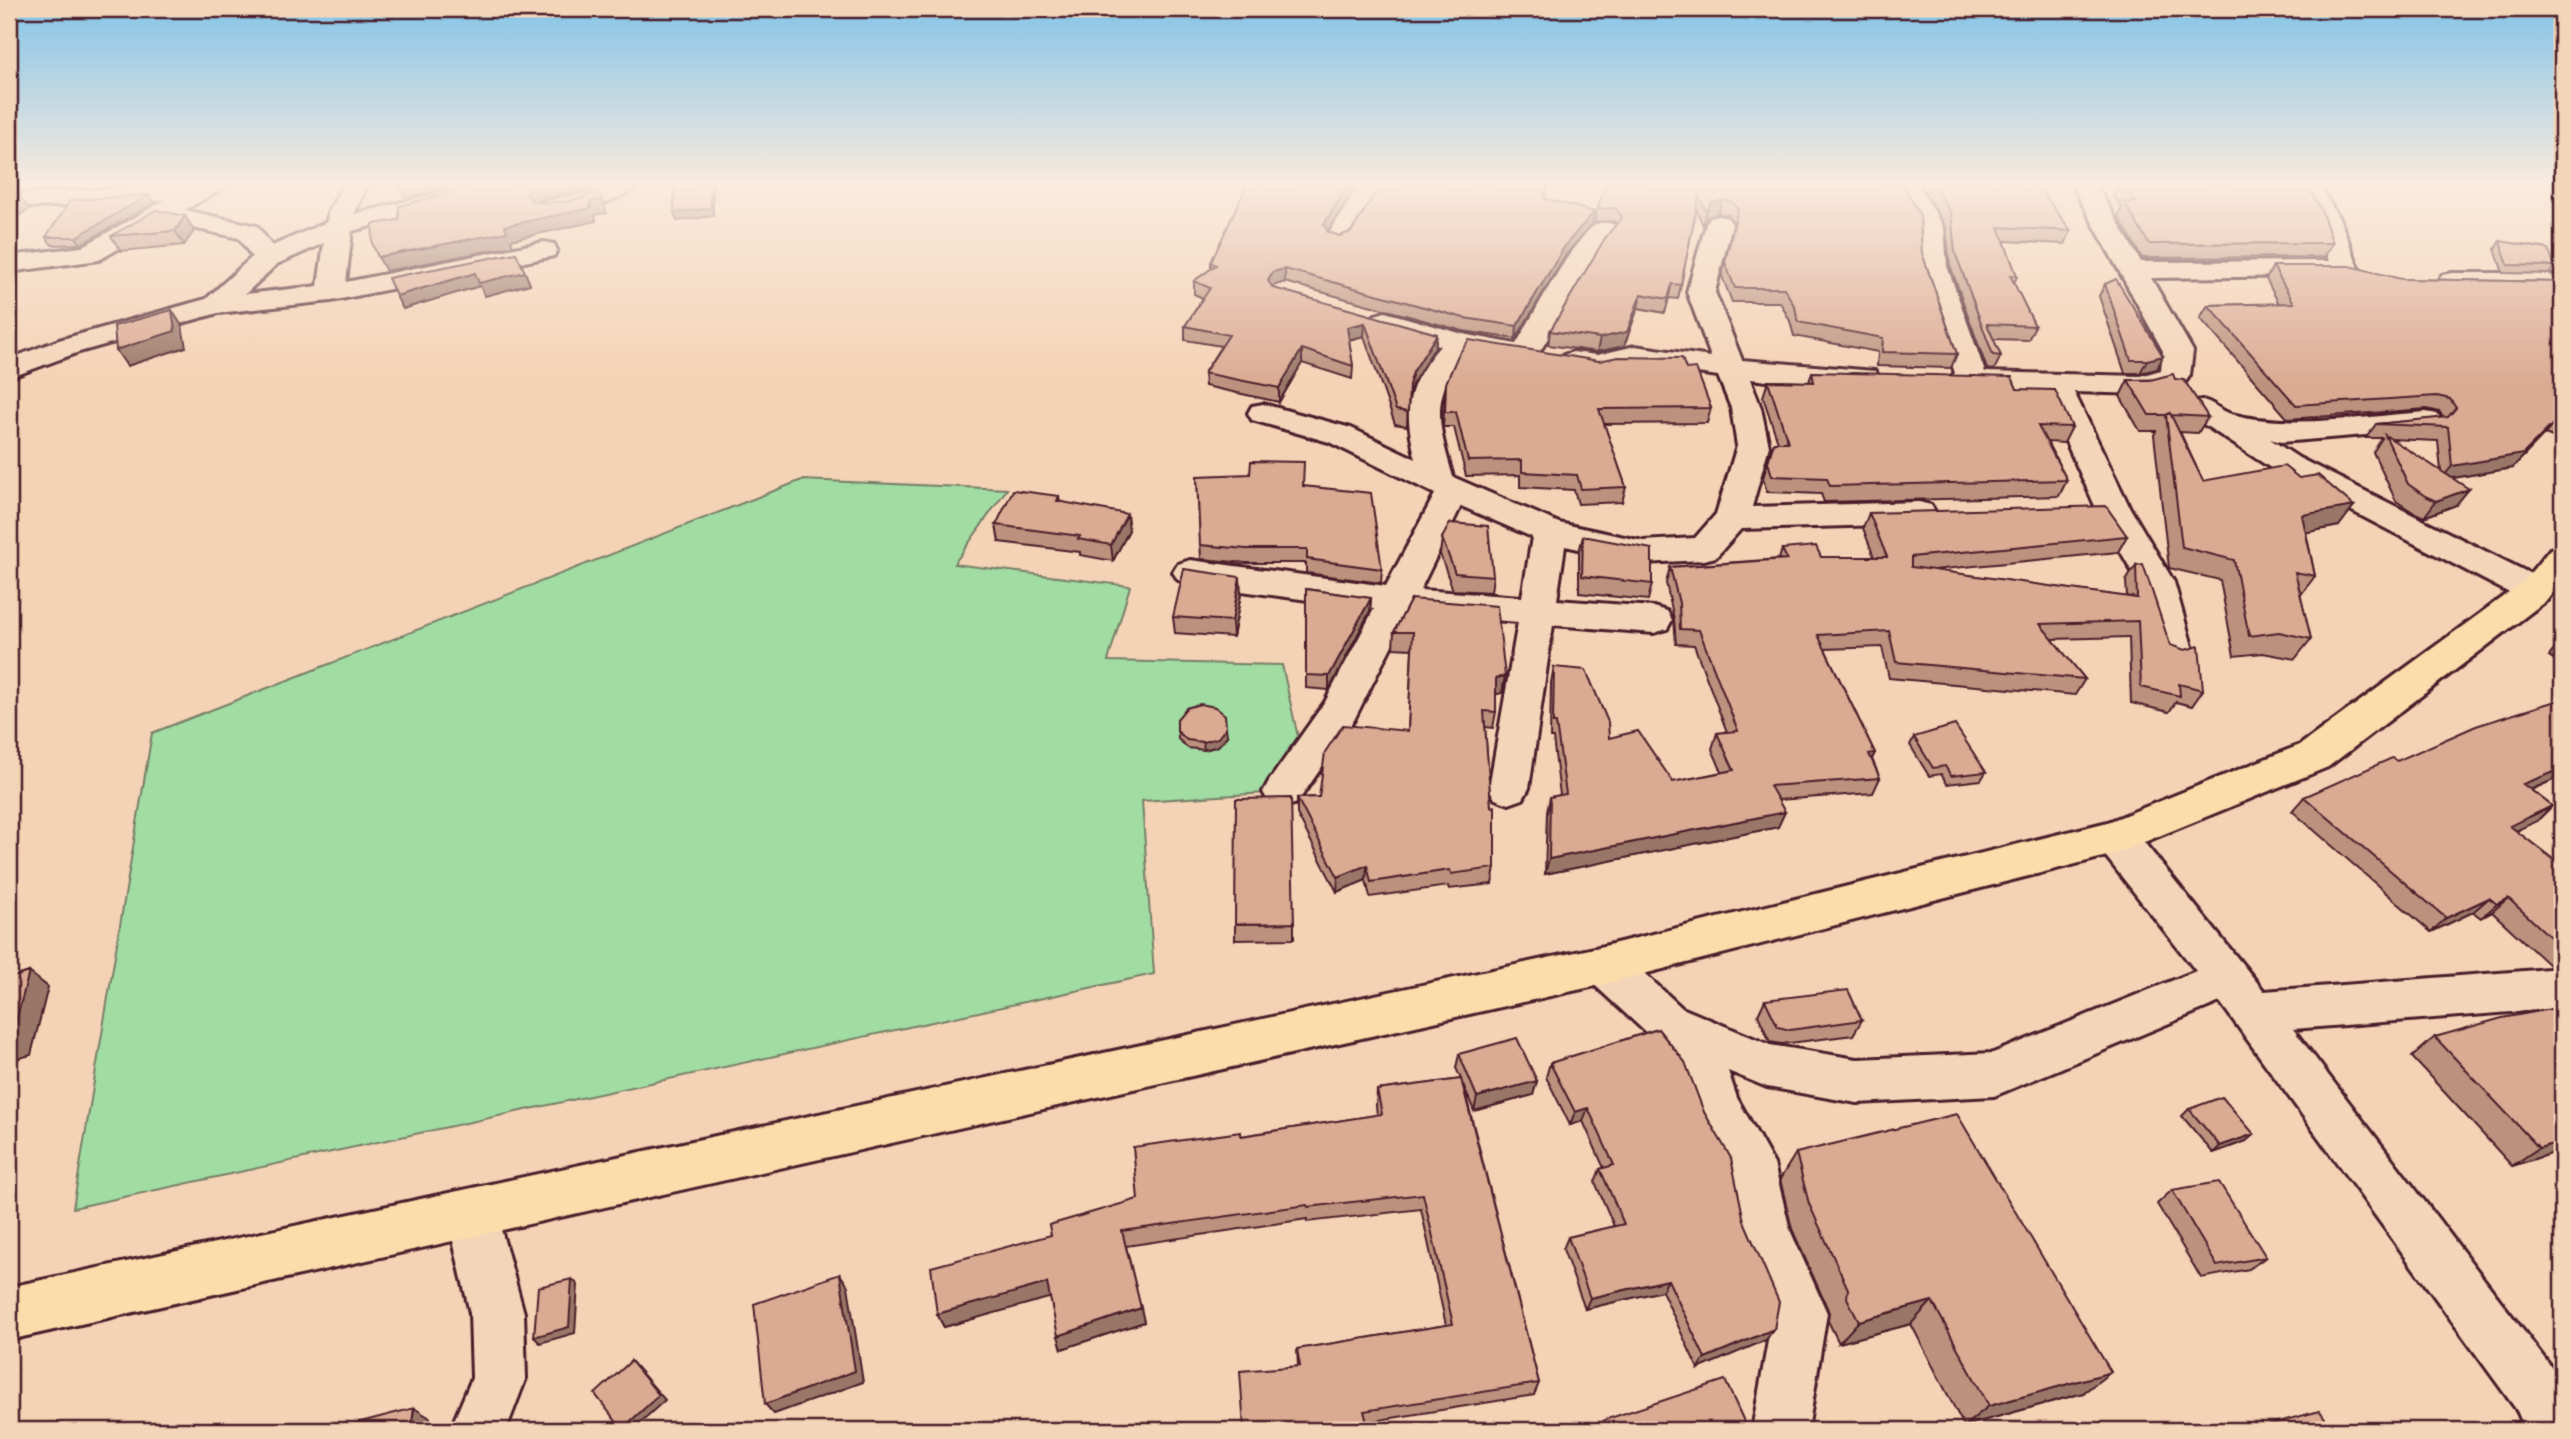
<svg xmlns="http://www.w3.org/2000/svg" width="2571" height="1439" font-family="'Indie Flower',sans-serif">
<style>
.green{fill:#a1dca3;stroke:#767e67;stroke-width:2}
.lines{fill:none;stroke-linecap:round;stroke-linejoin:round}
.minor-casing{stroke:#4a1f2b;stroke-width:6}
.primary-casing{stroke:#4a1f2b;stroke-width:6}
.minor{fill:#f3d5b9;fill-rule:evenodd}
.primary{fill:#fbddab;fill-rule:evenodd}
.wall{fill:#bc927e;stroke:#4a1f2b;stroke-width:2;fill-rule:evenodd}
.shaded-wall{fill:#997767;stroke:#4a1f2b;stroke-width:2}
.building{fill:#dbaa93;stroke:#4a1f2b;stroke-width:2}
</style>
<rect width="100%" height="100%" fill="#f4d2b5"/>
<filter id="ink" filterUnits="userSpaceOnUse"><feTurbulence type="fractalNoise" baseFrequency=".0143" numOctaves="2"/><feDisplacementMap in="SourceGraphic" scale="14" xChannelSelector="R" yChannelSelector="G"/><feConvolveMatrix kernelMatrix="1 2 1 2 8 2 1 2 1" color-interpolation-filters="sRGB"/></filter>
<g filter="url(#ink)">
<!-- green -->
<path class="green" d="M802,480L1007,489L954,564L1130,586L1108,661L1282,665L1298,737L1265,793L1142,801L1154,974L73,1208L152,733Z"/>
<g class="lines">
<defs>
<path id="minor" d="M196,183H227L223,188L185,210L257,226L272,246L327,222L328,213L344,183H369L354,214L432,195L463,183H498L494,188L450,205L352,231L346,282L544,242L554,244L557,250L554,256L544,258L331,301L218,313L79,352L9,378V359L59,340L206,299L252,257L239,238L165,222L99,260L9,272V256L82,247L165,200L32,207L23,204L19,199L23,194ZM324,243L318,286L245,294L277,264Z
M609,183H641L637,188C612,201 569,220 541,212L537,207L541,202L591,192Z
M1357,183H1381L1380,193L1348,244L1339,246L1330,244L1326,238L1354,193Z
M1892,183H1917L1944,228L1947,266L1985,372L2140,376L2161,370L2163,351L2071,183H2095L2141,262L2329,261L2314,220L2292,183H2318L2340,220L2359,268L2355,274C2344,277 2336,274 2325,276L2151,278L2193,351L2190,375L2186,381L2141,394L2074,392L2130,508L2174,582L2193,650L2188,659L2175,663L2162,659L2157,650L2138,582L2096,508L2043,391L1962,389L1951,386L1947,380L1955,373L1919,266L1918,228Z
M1719,216L1728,218L1732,224L1715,292L1742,360L1875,371L1879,377L1875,383C1836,393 1789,383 1750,379L1761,408L1769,446L1752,507L1919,502L1931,505L1936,513L1931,521L1919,524L1741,529L1716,557L1704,560L1643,563L1565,546L1557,600L1654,607L1667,611L1672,620L1667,629L1654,633L1553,625L1529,788L1523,799L1509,804L1495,799L1489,788L1518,622L1408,613L1354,720L1297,803L1283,808L1269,803L1263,792L1269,781L1325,702L1374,609L1190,584L1178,580L1173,572L1178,564L1190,560L1386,586L1435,494L1329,442L1252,420L1248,413L1252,406L1263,404L1351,428L1416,459C1403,410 1406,385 1440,346L1375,327L1371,321L1375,315L1385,312L1463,334L1516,344C1530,321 1576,233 1597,224C1603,221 1608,223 1613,224L1617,230L1600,250L1535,360L1525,363L1466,352C1429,397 1438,425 1453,477L1559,523L1643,541L1695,538L1716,514L1737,446L1731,408L1718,376L1635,364L1597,373L1563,367L1558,361L1563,355L1573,352L1597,355L1635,346L1711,357L1687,292L1706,224L1710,218ZM1461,506L1532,537L1522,597L1420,590Z
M2452,273H2532L2562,277V293L2532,289H2452L2442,287L2438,281L2442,275Z
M2202,400C2213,402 2221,411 2231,414C2293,430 2363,416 2426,412L2437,414L2442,421L2437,428L2426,430L2281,442L2270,439L2299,458L2547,582L2553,591L2547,600L2535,603L2523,600L2277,472L2191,416L2187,409L2191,402Z
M2115,820L2130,825L2264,991L2562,968V1008L2293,1029L2554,1371L2562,1387V1430H2525L2516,1409L2220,1002L1994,1096L1857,1103L1767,1087L1728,1071L1737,1098L1774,1164L1790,1230L1827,1313L1808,1430H1752L1773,1313L1739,1232L1726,1170L1700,1124L1681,1074L1650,1036L1588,979L1582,965L1588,951L1604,946L1620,951L1682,1008L1770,1045L1857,1059L1993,1053L2196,971L2100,849L2094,837L2100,825Z
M472,1190L490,1197L497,1215L524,1313L526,1378L506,1430H450L472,1378L470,1313L447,1215L454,1197Z"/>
<path id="primary" d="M2562,546V581L2547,600L2328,767L2115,854L1604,984L9,1340V1287L1604,946L2108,822L2300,745L2523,582L2550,549Z"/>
</defs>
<!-- minor casing -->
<use href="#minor" class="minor-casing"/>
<!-- primary casing -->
<use href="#primary" class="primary-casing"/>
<!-- minor -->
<use href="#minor" class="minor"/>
<!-- primary -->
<use href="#primary" class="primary"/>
</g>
<!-- wall -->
<path class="wall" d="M1382,183H1548L1545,199L1594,212L1592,224L1564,257L1516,339L1463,331L1285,282L1272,286L1273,288L1437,334L1435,347L1412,385L1408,396L1407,426L1395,424L1364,336L1349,340L1353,366L1352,379L1302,363L1279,402L1205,386L1204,373L1221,346L1185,340V326L1203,298L1194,294V281L1211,269V262L1352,192L1327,231L1328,232L1339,236L1351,232Z
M1607,183H1902L1922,253L1957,354L1951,368L1877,366L1878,352L1794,336L1790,321L1780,302H1732L1722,276L1734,223L1729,215L1718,213L1708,217L1703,226L1696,209L1678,299L1669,298L1665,313L1638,308L1624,346L1597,352L1548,345L1550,331L1616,225L1614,221L1595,222L1597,209Z
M1919,183H2035L2071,231L2065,244L2004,241L2017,276L2014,284L2035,326L2028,340L1993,339L2001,356L1994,370L1987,369L1950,265L1946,227Z
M2114,183H2302L2333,243L2324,257L2142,258L2118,216L2122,207L2113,196L2117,187Z
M154,203L81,244L52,245L46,237Z
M185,216L194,231L184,245L121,251L111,236Z
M2500,241L2555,266L2549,274L2503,273L2495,249Z
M2273,266L2401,279L2562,282V438L2560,440L2545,434L2512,468L2452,478L2456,505L2424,517L2413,512L2396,501L2373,452L2382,438H2366L2376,424L2443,418L2440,412L2427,409L2288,419L2200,318L2208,305L2279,304L2266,279ZM2390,439L2438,441L2441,471Z
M2105,284L2157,369L2140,373H2125L2099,296Z
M1599,361L1686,369L1711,408L1707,423L1604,424L1626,487L1622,502L1578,504L1574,490L1520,487V475L1466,476L1454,427H1443L1446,383Z
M1812,372L2017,389L2072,427L2064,443L2047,442L2067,480L2059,496L1824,502L1821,494L1767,492L1763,478L1774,442H1778L1763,397L1768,381L1809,382Z
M2175,379L2208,417L2198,433L2180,432L2203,481L2339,526L2306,532L2315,576L2300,596L2311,639L2295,659L2263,653L2234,656L2220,580L2169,568L2154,435L2156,431H2140L2120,396L2128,380Z
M1197,476L1304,486L1382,569L1381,583L1306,573V563H1246L1201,559Z
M1059,496L1060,501L1129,530L1113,561L1080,555V552L999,542L996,525Z
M1869,513L2127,536L2118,552L1933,570L2127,597L2126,581L2136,565L2170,645L2203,690L2192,706L2176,702L2169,712L2131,703L2129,637L2052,639L2085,679L2075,695L1889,678L1882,647L1825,649L1875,753L1872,759L1880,778L1873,793L1778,800V827L1545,874L1547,812L1550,797L1560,795L1553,738H1550L1551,682L1554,667L1609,738L1673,782L1722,772L1712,749L1717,733L1727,732L1694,645L1676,644L1674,619L1666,583L1670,567L1779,559L1782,549L1821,557H1874L1863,528Z
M1583,536L1652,584L1648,600L1579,593V552Z
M1442,538L1493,576L1491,592L1453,590L1440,554Z
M1306,589L1371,598L1370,611L1329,690L1306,688Z
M1241,594L1233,637L1175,633L1173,617Z
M1411,599L1505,676L1502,693L1496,694V712L1493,728L1485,727L1495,868L1492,884L1449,889L1448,886L1370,897L1366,880L1337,892L1297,814V798L1319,797L1408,731L1412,649L1393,648L1394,632Z
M2562,640V665L2549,656Z
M1177,719L1227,736L1218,746L1204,750L1188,748L1178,739Z
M1914,737L1986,772L1981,780L1947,784L1941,774L1929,776L1910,745Z
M2397,761L2551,781L2531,790L2552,806L2537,821L2516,831L2562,866V966H2550L2492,912L2481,918L2473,912L2431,932L2292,811L2304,797Z
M1294,923V939L1235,940V924Z
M1765,1000L1862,1020L1853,1035L1782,1044L1770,1042L1758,1015Z
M2562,1007V1150L2512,1166L2412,1057L2435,1037Z
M1658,1029L1766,1340L1698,1369L1662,1291L1585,1309L1563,1249L1568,1237L1614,1226L1595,1182L1600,1169L1604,1168L1583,1121L1570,1125L1546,1077L1550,1063Z
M1459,1054L1537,1081L1533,1095L1474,1111L1463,1084L1539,1383L1534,1395L1367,1422L1244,1429L1298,1366L1297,1349L1446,1325L1421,1209L1307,1222V1219L1126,1246L1144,1322L1062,1349L1050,1297L944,1327L937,1314L1051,1235L1138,1199L1241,1136L1377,1115L1376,1106L1377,1090L1461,1079L1456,1068Z
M2189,1109L2254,1134L2246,1141L2213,1153L2182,1116Z
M1796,1153L2083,1393L1964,1426L1911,1324L1839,1343L1828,1321L1829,1312L1792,1229L1780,1179Z
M2172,1190L2266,1257L2249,1269L2201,1278L2157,1204Z
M1604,1420L1748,1430H1598Z"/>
<!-- shaded-wall -->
<path class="shaded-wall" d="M11,183H14L21,192L18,197L20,196L29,209L9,223V187Z
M407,183H456L406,199L399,185Z
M549,183H604L590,189L538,199L531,207L526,194L532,186Z
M710,183H713V216L677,221L674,213Z
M1350,183H1354L1352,192L1324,237V224Z
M599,192L607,213L595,215L596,221L511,240L513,246L386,271L378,257L505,226L590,202Z
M149,195L154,203L81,244L76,237Z
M1722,200L1718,213L1708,217L1703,226L1706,212L1711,203Z
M1594,212L1592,224L1564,257L1516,339L1517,326L1566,244Z
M185,216L194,231L184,245L175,231Z
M1285,269V282L1272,286L1268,294V281L1272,272Z
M525,272L530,284L485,296L480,286L403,309L396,296L475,273Z
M1641,294L1638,308L1624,346L1597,352L1600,338Z
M172,310L182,326L186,347L127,366L116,350Z
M1365,323L1364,336L1347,340V327Z
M1437,334L1435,347L1412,385L1408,398L1409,385L1413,372Z
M1302,349V363L1279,402V388Z
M2163,356L2157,369L2140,373L2147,360Z
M2556,421L2545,434L2512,468L2441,480L2452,466Z
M2469,489L2456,505L2424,517L2436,501Z
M2354,506L2339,526L2288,536L2302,515Z
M1127,514L1129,530L1113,561L1111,545Z
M1240,577L1241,594L1233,637L1232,621Z
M1371,598L1370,611L1329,690V676Z
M1505,676L1502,693L1493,695L1496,678Z
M1226,727L1227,736L1218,746L1204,750L1203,742Z
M2562,760V771L2551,781L2508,799L2523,784Z
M2552,806L2537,821L2495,841L2510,826Z
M1785,812L1778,827L1545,874L1549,859Z
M1367,865L1366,880L1337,892L1338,877Z
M2489,898L2473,912L2431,932L2446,918Z
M2508,898L2492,912L2481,918L2497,904Z
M29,972L48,987L31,1055L9,1061V1041Z
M1537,1081L1533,1095L1474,1111L1477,1097Z
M1588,1108L1583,1121L1570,1125L1575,1112Z
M2254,1134L2246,1141L2213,1153L2220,1146Z
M2562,1141V1150L2512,1166L2539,1148Z
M840,1274L848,1286L863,1382L774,1414L765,1404Z
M572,1279L578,1285L575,1333L540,1343L534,1337Z
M1668,1280L1662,1291L1585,1309L1590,1298Z
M1047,1283L1052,1297L944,1327L937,1314Z
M1932,1301L1911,1324L1839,1343L1859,1321Z
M1141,1308L1144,1322L1062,1349L1058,1336Z
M1774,1329L1766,1340L1698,1369L1705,1358Z
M631,1361L665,1400L632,1430H623L622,1429Z
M2111,1372L2083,1393L1964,1426L1989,1406Z
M414,1408L430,1418L429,1430H411Z"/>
<!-- building -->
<path class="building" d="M474,183H549L532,186L526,194L532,201L544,203L570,201L599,192L602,199L590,202L591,208L505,226L507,232L378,257L372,243L373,224L399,220V206L444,194Z
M674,183H710L711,208L674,213Z
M1248,183H1350L1324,224L1328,232L1339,236L1351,232L1382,183H1547L1544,198L1594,212L1566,244L1517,326L1464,318L1285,269L1272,272L1268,281L1273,288L1437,334L1413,372L1409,385L1408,412L1396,410L1365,323L1347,327L1353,366L1302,349L1279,388L1204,373L1229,335L1185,326L1210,288L1194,281L1216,265L1211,262Z
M1607,183H1902L1920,215L1922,253L1957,354L1882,352L1883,338L1798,322L1795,307L1784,288H1735L1725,262L1738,209L1732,202L1722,200L1711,203L1706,212L1699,195L1681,285L1672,284L1668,299L1641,294L1627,332L1600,338L1550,331L1605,238L1622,217L1616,208L1597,209Z
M1932,183H2035L2071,231L1999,227L2017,276L2010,275L2035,326L1987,324L2001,356L1993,355L1955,252L1951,213Z
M2121,183H2302L2308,187L2320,207L2333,243L2149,244L2124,202H2136Z
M9,189L20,196L9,204Z
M149,195L76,237H46L71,200Z
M156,210L185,216L175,231L111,236Z
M2500,241L2548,249L2555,266L2508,265Z
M516,253L525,272L479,283L475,273L396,296L388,278Z
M2273,266H2350L2401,279L2562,282V423L2556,421L2523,454L2452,466L2448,427L2376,424L2448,417L2456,408L2450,399L2437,396L2296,405L2208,305L2294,303Z
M2116,279L2163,356L2147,360H2131L2105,284Z
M172,310L175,331L116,350L114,326Z
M1469,340L1599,361L1618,357L1682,358L1686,369L1696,368L1711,408L1599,409L1626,487L1581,489L1577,475L1522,472V460L1468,461L1456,412H1445L1446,383L1458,355Z
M1812,372L2012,377L2017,389L2055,390L2072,427L2038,426L2067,480L1830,486L1827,478L1772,476L1768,462L1774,442H1788L1768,381L1814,382Z
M2173,374L2175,379L2184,380L2208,417L2171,415L2170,413L2166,415H2149L2128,380H2150Z
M2170,413L2203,481L2284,466L2299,478L2318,475L2354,506L2302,515L2315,576L2295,572L2311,639L2279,632L2249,636L2234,560L2182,547L2166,415Z
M2385,435L2469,489L2436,501L2425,496L2408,484Z
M1251,461L1304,462L1303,486L1371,493L1382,569L1307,559V549H1246L1200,545L1197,476L1250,474Z
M1013,490L1059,496L1057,501L1127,514L1111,545L1078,539L1080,536L996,525Z
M2106,506L2127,536L1911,557V567L2137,598L2136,565L2143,564L2170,645L2185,650L2199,646L2203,690L2179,684L2180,696L2141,687L2138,621L2040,624L2085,679L1896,662L1889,631L1818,635L1875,753L1869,754L1880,778L1770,786L1785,812L1549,859L1550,797L1566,794L1556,723H1553L1554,667L1586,670L1608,722L1609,738L1638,731L1673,782L1734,770L1717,733L1738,731L1699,630L1680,629L1679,603L1670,567L1787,559L1782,549L1816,546L1821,557H1887L1869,513Z
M1450,523L1488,526L1493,576L1455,573L1442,538Z
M1583,536L1652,549V584L1582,576Z
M1184,569L1240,577L1232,621L1173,617Z
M1306,589L1371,598L1329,676L1306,675Z
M1411,599L1497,606L1505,676L1496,678V712L1484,711L1491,807L1495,806V868L1451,874L1450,870L1371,882L1367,865L1338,877L1297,798L1319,797L1325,752L1343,725L1408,731L1413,632H1394Z
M2562,699V760L2559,761L2562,763V769L2523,784L2552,806L2510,826L2562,866V948L2508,898L2497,904L2489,898L2446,918L2304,797L2392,758L2397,761L2476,726Z
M1200,704L1215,707L1225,715L1226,727L1218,738L1203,742L1187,740L1177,731V719L1186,708Z
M1955,725L1986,772L1951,776L1945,766L1933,768L1914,737Z
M1291,798L1294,923L1235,924L1236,799Z
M29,972L11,1040L9,1041V978Z
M1848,990L1862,1020L1790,1030L1778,1027L1765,1000Z
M2562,1007V1141L2539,1148L2435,1037L2502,1018Z
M1658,1029L1685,1062L1704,1112L1731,1158L1744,1221L1779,1302L1774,1329L1705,1358L1668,1280L1590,1298L1568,1237L1624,1224L1600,1169L1614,1165L1588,1108L1575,1112L1550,1063Z
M1517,1038L1537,1081L1477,1097L1459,1054Z
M1461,1079L1539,1383L1364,1411L1369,1430H1230L1244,1429L1240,1371L1300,1366L1297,1349L1453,1324L1423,1194L1308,1207L1307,1205L1122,1231L1141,1308L1058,1336L1047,1283L937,1314L931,1267L1051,1235L1049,1225L1138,1199L1133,1147L1241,1132V1136L1382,1114L1377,1090Z
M2222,1097L2254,1134L2220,1146L2189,1109Z
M1957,1114L2111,1372L1989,1406L1932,1301L1859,1321L1847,1298L1848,1289L1809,1204L1796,1153Z
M2219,1182L2266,1257L2217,1266L2172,1190Z
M840,1274L855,1371L765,1404L754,1304Z
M572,1279L569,1327L534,1337L538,1287Z
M631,1361L659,1395L622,1429L595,1394Z
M1725,1380L1748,1430H1608L1604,1420Z
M414,1408L411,1430H330Z
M2320,1411L2333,1430H2248Z"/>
</g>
<!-- sky -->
<linearGradient id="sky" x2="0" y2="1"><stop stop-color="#83c4e8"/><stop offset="0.48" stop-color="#faebde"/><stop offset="1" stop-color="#faebde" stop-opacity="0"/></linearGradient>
<rect width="2571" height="384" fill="url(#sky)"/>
<!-- margin -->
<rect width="2571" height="1439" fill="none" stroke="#f3d5b9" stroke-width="35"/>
<rect x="18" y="18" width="2536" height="1404" fill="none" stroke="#4a1f2b" stroke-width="2.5" filter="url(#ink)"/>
</svg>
